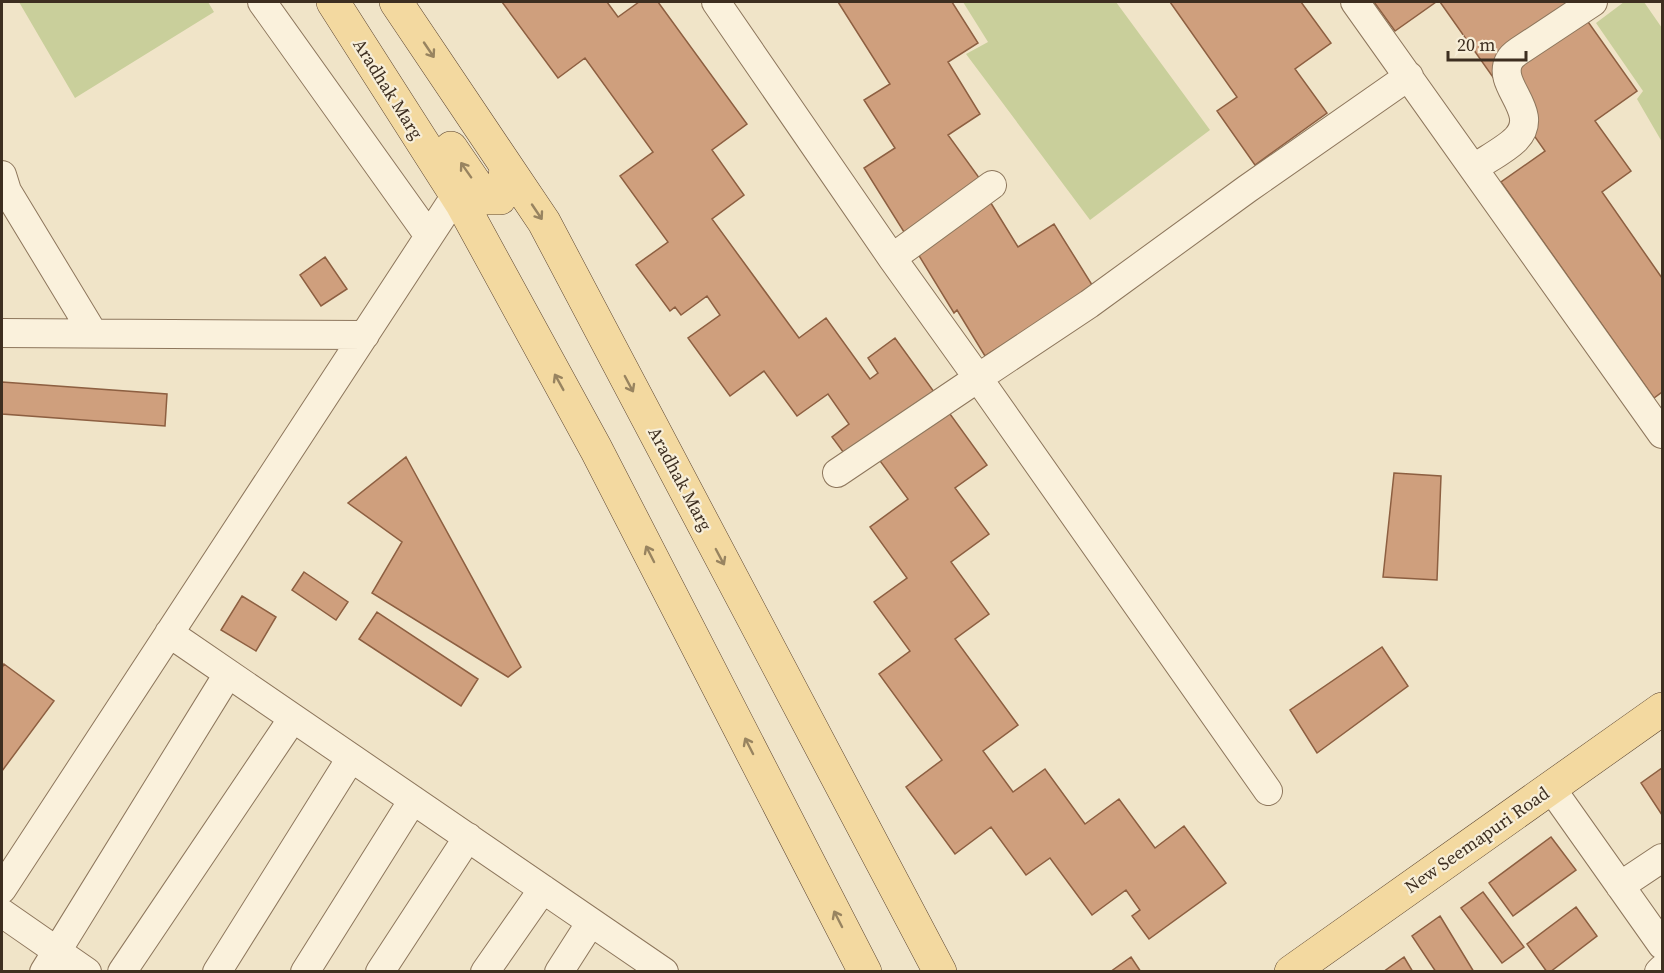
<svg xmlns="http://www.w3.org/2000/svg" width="1664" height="973" font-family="'Source Serif 4',serif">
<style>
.green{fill:#c9cf9b}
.building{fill:#cf9f7d;stroke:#8d5f41;stroke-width:1.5}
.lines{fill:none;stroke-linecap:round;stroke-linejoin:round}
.minor-casing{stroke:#8d765c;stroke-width:30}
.major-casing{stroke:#5b4430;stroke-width:34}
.minor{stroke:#faf1dc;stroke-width:28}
.major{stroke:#f3d9a0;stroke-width:33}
.oneway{stroke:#988460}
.labels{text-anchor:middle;stroke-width:4.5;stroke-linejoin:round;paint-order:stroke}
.street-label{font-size:18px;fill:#3d2e20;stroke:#f7eed8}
</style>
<rect width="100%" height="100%" fill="#f0e4c8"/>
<!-- green -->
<path class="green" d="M19,2H208L214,12L75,98Z
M963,2H1116L1210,130L1090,220L966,54L988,42Z
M1624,2H1644L1662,28V142L1637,99L1643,91L1596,23Z"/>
<!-- building -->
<path class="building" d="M502,2H607L618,17L639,2H658L747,124L712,150L744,195L712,219L799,338L826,318L870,379L878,373L868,358L895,338L987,465L955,488L989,534L951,562L989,614L955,639L1018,725L983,751L1013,792L1045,769L1085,824L1119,799L1155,848L1184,826L1226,883L1149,939L1132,916L1140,910L1126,890L1092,915L1050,858L1026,875L991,827L955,854L906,787L942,760L879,674L910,651L874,602L907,578L870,527L908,499L878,458L858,472L832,437L849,424L828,394L797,416L764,371L730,396L688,338L720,315L707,296L681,315L675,307L670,311L636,265L668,242L620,176L653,152L585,58L558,78Z
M838,2H952L978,43L948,62L980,114L948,135L980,179L904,232L864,168L895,148L864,100L890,84Z
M1170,2H1301L1331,43L1295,69L1327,113L1255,165L1217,111L1237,97Z
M1374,2H1436L1395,31Z
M1440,2H1574L1637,91L1595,121L1631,171L1602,192L1662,278V392L1654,398L1501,182L1545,151Z
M989,200L1018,247L1054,224L1094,288L985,356L957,310L954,313L918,254Z
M325,257L347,289L321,306L300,275Z
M2,382L167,394L165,426L2,414Z
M406,457L521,667L508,677L372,593L402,542L348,503Z
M1394,473L1441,476L1437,580L1383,577Z
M304,572L348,602L336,620L292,590Z
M242,596L276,617L256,651L221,630Z
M377,612L478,679L461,706L359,639Z
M1382,647L1408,686L1317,753L1290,710Z
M4,664L54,701L2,771V668Z
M1662,768V815L1641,783Z
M1551,837L1576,870L1513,916L1489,883Z
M1483,892L1524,947L1502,963L1461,908Z
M1576,907L1597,936L1550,972H1547L1527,944Z
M1440,916L1474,972H1436L1412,936Z
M1131,957L1141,972H1110Z
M1404,957L1413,972H1383Z"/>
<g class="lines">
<defs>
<path id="minor" d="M262,2L429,236
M716,2L892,258
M1355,2L1662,434
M1474,168C1487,159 1505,150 1516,139C1542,112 1496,86 1509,61C1511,57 1516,53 1519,51L1593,2
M2,175L7,191L93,333
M992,185L892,258L978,378L1089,304L1247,189L1409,76
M2,333L365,335
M837,473L978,378L1268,791
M169,633L664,972
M1551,788L1662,945
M1620,886L1662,858
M2,889L456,195
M2,913L87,972
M44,972L228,674
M122,972L293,718
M217,972L351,758
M305,972L413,800
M380,972L468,837
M485,972L543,889
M559,972L591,922
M1659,972L1662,969"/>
<path id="major" d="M333,2L462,204L596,449L865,972
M396,2L544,222L940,972
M451,148L477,186L489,198H500L504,191L506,166
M1291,972L1662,709"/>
</defs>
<!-- minor casing -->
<use href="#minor" class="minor-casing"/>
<!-- major casing -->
<use href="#major" class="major-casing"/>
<!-- minor -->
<use href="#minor" class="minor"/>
<!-- major -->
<use href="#major" class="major"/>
</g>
<!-- one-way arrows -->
<defs><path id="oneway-shaft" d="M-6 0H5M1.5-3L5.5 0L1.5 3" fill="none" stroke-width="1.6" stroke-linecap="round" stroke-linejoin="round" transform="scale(1.5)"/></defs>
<g class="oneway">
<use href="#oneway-shaft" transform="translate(429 50) rotate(56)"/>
<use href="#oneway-shaft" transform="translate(466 170) rotate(-125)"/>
<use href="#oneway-shaft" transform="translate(537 212) rotate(56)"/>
<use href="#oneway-shaft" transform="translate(559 382) rotate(-119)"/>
<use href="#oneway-shaft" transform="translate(629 384) rotate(62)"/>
<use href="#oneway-shaft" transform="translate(650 554) rotate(-117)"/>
<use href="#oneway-shaft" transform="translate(720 557) rotate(62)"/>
<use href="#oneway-shaft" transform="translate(749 746) rotate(-117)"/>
<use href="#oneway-shaft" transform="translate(838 919) rotate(-117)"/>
</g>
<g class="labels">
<!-- street labels -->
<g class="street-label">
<text transform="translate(388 89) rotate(58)" y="6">Aradhak Marg</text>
<text transform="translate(680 479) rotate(62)" y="6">Aradhak Marg</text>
<text transform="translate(1477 840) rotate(-35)" y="6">New Seemapuri Road</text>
</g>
</g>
<!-- border -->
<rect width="1664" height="973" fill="none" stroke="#3d2e20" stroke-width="6"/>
<!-- scale -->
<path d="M1448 51v9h78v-9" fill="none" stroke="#3d2e20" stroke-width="3"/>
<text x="1457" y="51" font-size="18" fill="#3d2e20" stroke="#f7eed8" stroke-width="4.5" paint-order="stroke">20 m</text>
</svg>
